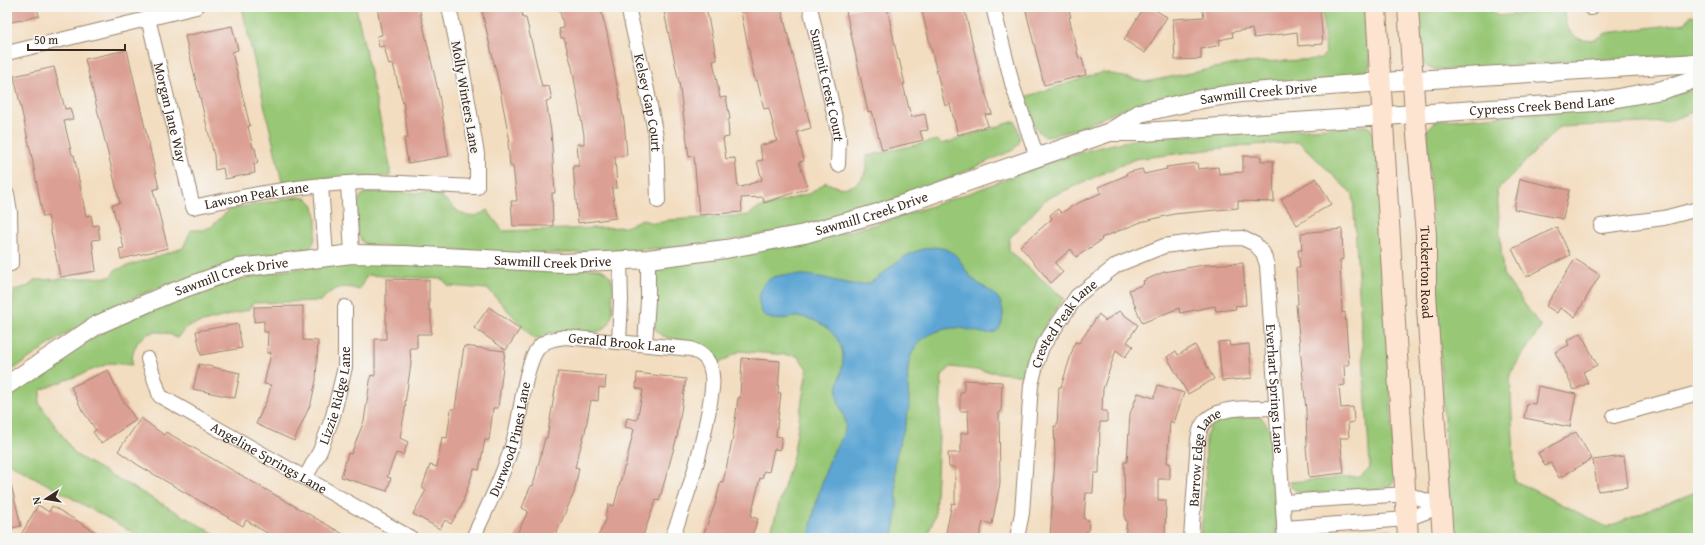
<svg xmlns="http://www.w3.org/2000/svg" width="1705" height="545" font-family="'Gentium Book Plus',serif">
<style>
.green{fill:#98c776;stroke:#6a784a}
.water{fill:#5da6d4;stroke:#4c6879}
.building{fill:#dc9f93}
.lines{fill:none;stroke-linecap:round;stroke-linejoin:round}
.minor-casing{stroke:#97846f;stroke-width:16}
.tertiary-casing{stroke:#97846f;stroke-width:20}
.secondary-casing{stroke:#97846f;stroke-width:22}
.minor{stroke:#fff;stroke-width:14}
.tertiary{stroke:#fff;stroke-width:18}
.secondary{stroke:#fde4d1;stroke-width:20}
.labels{text-anchor:middle;stroke-width:4;stroke-linejoin:round;paint-order:stroke}
.street-label{font-size:14px;fill:#3b2a1e;stroke:#f6f6f2}
</style>
<rect width="100%" height="100%" fill="#f6f6f2"/>
<filter id="ink" filterUnits="userSpaceOnUse"><feTurbulence type="fractalNoise" baseFrequency=".025" numOctaves="2"/><feDisplacementMap in="SourceGraphic" scale="8" xChannelSelector="R" yChannelSelector="G"/><feConvolveMatrix kernelMatrix="1 2 1 2 8 2 1 2 1" color-interpolation-filters="sRGB"/></filter>
<filter id="wash" filterUnits="userSpaceOnUse"><feTurbulence type="fractalNoise" baseFrequency=".012" numOctaves="4" result="noise"/><feDisplacementMap in="SourceGraphic" scale="16" xChannelSelector="R" yChannelSelector="G"/><feGaussianBlur stdDeviation="0.9" result="paint"/><feColorMatrix in="noise" values="0 0 0 0 0 0 0 0 0 0 0 0 0 0 0 0 0 1.4 0 .05"/><feComposite in="paint" operator="in"/></filter>
<g filter="url(#wash)">
<rect width="100%" height="100%" fill="#f3ddc0"/>
<!-- green -->
<path class="green" d="M248,7H356L390,166V176L282,182L242,8Z
M1322,7H1369L1370,66L1365,72L1355,76L1158,100L1122,109L1085,126L1052,136L1045,137L1035,128L1025,97L1103,72L1145,82L1241,63L1320,59L1326,53Z
M1416,7H1488L1489,9L1498,16L1564,9C1563,35 1583,50 1606,33L1686,23L1690,15L1698,16V54L1439,70C1433,69 1428,68 1424,64C1415,54 1417,20 1416,7Z
M1698,87V110L1666,122L1559,127L1497,191L1503,274L1541,327L1510,374L1515,481L1607,527L1698,491V538H1451L1427,130L1436,121L1629,106L1673,96Z
M1015,121C1019,133 1024,141 1013,150C977,166 942,183 906,196C802,235 676,252 565,253C500,254 435,249 370,246L363,243L357,232L356,204L362,195L367,192L435,193C455,202 461,228 487,210L503,231L626,227L642,219C652,224 658,224 669,220L749,215L756,209L811,193L826,182C849,196 869,182 867,156L937,140L942,144Z
M1365,126L1370,128L1377,139L1395,479L1391,485L1382,489L1301,494L1291,487L1289,482L1360,477L1370,467L1353,195L1299,142L1239,146L1135,159L1046,199L1009,239V251L1064,298C1045,322 1034,347 1025,376L951,367L942,375L935,515L927,538H769L793,457L807,369L798,356L740,351L718,364C698,329 666,348 654,328V278L658,268L665,265L807,241L839,234L890,220L975,191L1053,161L1100,147L1141,138Z
M296,197C303,197 308,198 312,203C318,211 318,240 311,247C307,251 248,262 238,264C197,275 158,286 120,304C80,323 43,348 7,374V350L10,348L14,290L29,286L34,280L111,277L115,270L183,248L191,230H202L211,227L230,209Z
M351,263L600,269C608,272 613,278 613,288C612,297 614,314 610,322C601,339 574,331 558,332C550,332 542,336 535,340L488,289L449,286L442,279L367,275L359,290C343,284 332,288 321,301L253,303L248,310L188,326L177,338C153,323 131,337 132,365L110,363L41,390L39,403L76,455L222,538H143L7,462V397C78,337 165,297 255,276C287,269 319,266 351,263Z
M1258,417L1262,418L1270,430L1277,538H1200L1205,499L1206,436L1211,425L1218,421L1228,418Z
M1389,530L1399,538H1298L1305,534Z"/>
<!-- water -->
<path class="water" d="M933,247C940,248 947,248 953,253C962,260 965,272 973,279C980,286 991,290 997,297C1001,301 1003,309 1003,314C1002,346 975,329 959,328C942,327 920,336 913,351C904,368 909,386 909,404C908,426 896,445 895,466C894,473 896,481 896,487C898,505 897,521 892,538H809C813,511 821,482 831,457C835,448 842,439 845,430C848,417 836,404 837,392C838,376 847,363 841,347C835,330 814,316 796,317C787,317 778,322 769,318C755,313 757,288 768,280C778,273 792,275 803,275C822,275 851,287 865,284C874,282 881,275 888,269C902,257 914,250 933,247Z"/>
<g id="blocks">
<!-- building -->
<path class="building" d="M7,7H37L39,16L7,23Z
M377,7H419L439,95L449,156L408,163L404,138H408L404,107L393,64L389,65L384,46L379,47L377,36L382,35Z
M481,7H521L523,18H526L542,87L549,86L552,100L546,101L551,131L555,193H552L553,226H513L511,201H517L513,166H510L508,142H510L498,80Z
M559,7H600L607,33L624,121L627,155L615,157L617,188H612L616,218L578,223L573,166H579L577,144H584V135L572,67L564,38H561L559,29L564,28Z
M663,7H706L717,60L713,61L720,98L726,97L730,119L728,120L729,137L723,138L726,159L735,158L738,188L762,180L757,161L763,160L759,146L777,141L769,108L764,109L757,80L755,81L740,7H781L811,128L797,132L804,161L799,162L808,188L764,203L763,197L741,198L742,212L699,215L694,156L689,157L679,82Z
M864,7H887L898,60L899,59L905,84H903L911,117L925,114L928,130L920,131L923,140L882,150L872,111L868,112L846,11Z
M921,7H964L979,72L992,114L985,115L988,126L958,135L950,104L945,106Z
M1025,7H1068L1071,17H1069L1079,59L1082,58L1086,75L1044,85Z
M1144,7H1150L1167,17L1145,53L1124,40Z
M1202,7H1320L1323,44L1298,46L1297,32L1254,38L1252,29L1232,32L1233,37L1219,40L1220,45L1201,49V59L1175,60L1173,19L1204,17Z
M232,26L238,50L232,52L250,126H248L253,148H255L258,163L254,164L255,173L225,179L223,168L215,170L214,155L185,36Z
M127,50L159,188L153,190L168,248L121,259L119,249L124,248L112,205L120,203L85,59Z
M54,67L65,109L70,108L73,119L64,121L72,155H74L86,216L91,215L93,226L98,225L100,239L92,240L96,271L60,277L48,216L43,217L32,158L14,76Z
M1243,156H1261V161H1273L1274,202L1238,201V208L1174,214L1141,222L1101,238L1102,240L1076,257L1071,249L1055,263L1063,272L1051,283L1020,246L1052,219L1050,215L1058,209L1061,213L1076,204L1101,193L1098,187L1127,175L1126,173L1142,169L1144,174L1167,169L1166,167L1197,163L1198,169L1218,167L1219,174L1243,172Z
M1316,178L1331,204L1297,225L1281,199Z
M1520,179L1569,190L1563,219L1514,209Z
M1557,227L1570,255L1526,277L1512,249Z
M1342,229L1343,259L1340,260L1342,313L1345,312L1349,365H1344L1345,385L1339,386L1341,408L1353,407L1354,422L1348,423L1349,438H1340L1344,473L1309,477L1306,446H1307L1306,410L1296,305L1298,304L1296,268H1300L1298,250H1302L1301,233Z
M1575,259L1600,275L1575,317L1560,308L1557,313L1546,306Z
M1243,263L1246,305L1235,306L1236,309L1216,311L1215,306L1180,313L1179,308L1142,323L1129,290L1144,284L1143,281L1164,272L1203,265Z
M386,279L429,280V310H431V334H417V348H410L411,364L405,403L406,404L400,438L408,442L403,455L396,453L387,477L391,478L387,491L341,477L348,453L351,454L364,421L371,375L375,376V339H386Z
M303,306V340L318,341L316,380L311,403L294,441L256,424L268,397L271,385L264,384L271,353H267L268,332H264V321L254,322V307Z
M489,307L520,329L506,350L474,328Z
M1119,311L1138,325L1127,342L1133,346L1125,357L1116,350L1103,389L1102,411H1107V422H1100L1099,473H1094L1093,493H1086L1084,519L1089,520L1088,531H1086L1084,538H1050L1055,456L1054,426H1057L1059,387H1061L1075,342L1079,343L1099,314L1105,321Z
M238,324L242,348L201,355L196,331Z
M1581,333L1597,365L1583,372L1588,383L1574,390L1555,352L1569,345L1567,341Z
M1229,341L1230,346L1249,344L1252,378L1222,381L1218,342Z
M1195,345L1214,379L1188,394L1167,357L1176,351L1178,355Z
M464,346L505,351L502,375L498,408H493L489,440H485L479,470L474,469L461,507L451,524L445,520L440,529L413,514L426,490L422,488L430,465L437,467L442,437L447,438L451,409H455Z
M742,358L780,361L778,393H781L776,436L782,437L780,450L774,449L769,472L764,471L762,479L760,478L751,516L758,519L751,538H702L715,504L721,481L723,482L733,437L738,398H740Z
M199,364L240,373L235,398L193,389Z
M108,370L120,396L136,420L101,443L93,432L96,430L82,410L71,387Z
M558,372L606,376L605,388L599,387L598,401L591,400L585,432L575,467L579,468L574,493L554,538H515L528,511L522,508L531,485L533,486L545,438H547Z
M637,373L686,379L677,437L659,501L656,500L642,538H597L607,518L605,517L609,504L614,506L624,467H625L634,429L625,427L627,418L637,420L643,390L636,388Z
M964,380L1002,382L1001,412H999L1000,483L992,524L983,522L979,538H945L952,503L955,504V467H949L948,453H961V433H969L968,411H960V392H964Z
M1158,385L1184,393L1174,423L1170,421L1167,463H1170V479H1158V500H1166L1165,538H1125L1127,520H1125L1124,462H1127L1130,414L1138,393L1154,398Z
M1538,386L1576,394L1570,427L1524,418L1527,403L1535,404Z
M141,418L164,435L166,432L350,538H275L246,520L243,526L217,511L138,465L118,451Z
M1576,432L1592,459L1559,478L1551,463L1545,466L1538,453Z
M1624,456L1628,487L1598,491L1593,460Z
M11,484L21,526L7,529V485Z
M38,505L49,512L52,506L106,538H19Z"/>
</g>
</g>
<g filter="url(#ink)">
<use href="#blocks" fill-opacity="0" stroke="#97846f" stroke-width="1"/>
<g class="lines">
<defs>
<g id="minor">
<path id="s1" d="M628,7L647,90L656,137L658,201"/>
<path id="s2" d="M810,7L839,136L838,165"/>
<path d="M993,7L1013,87L1037,157"/>
<path d="M1591,7V8"/>
<path id="s3" d="M148,18L193,207C251,194 308,184 367,182C404,182 441,186 477,187V154L463,73L449,7"/>
<path d="M7,53L196,7"/>
<path d="M348,184L352,254"/>
<path d="M321,185L326,256"/>
<path d="M7,194L10,212L11,264"/>
<path d="M1601,226L1664,218L1698,209"/>
<path d="M619,341L621,301L620,260"/>
<path d="M645,344L648,300V259"/>
<path id="s4" d="M148,359L160,396L411,538"/>
<path d="M1614,416L1698,393"/>
<path id="s5" d="M305,478L320,451L333,416L345,367V307"/>
<path d="M1283,502L1407,494L1441,506"/>
<path d="M1284,528L1407,519L1441,506"/>
<path id="s6" d="M473,538C489,503 507,469 516,431C522,406 524,373 536,351C543,340 553,339 565,337L691,349C700,353 707,357 710,366C715,380 711,395 709,409C701,454 688,496 672,538"/>
<path id="s7" d="M1017,538L1022,513L1031,385L1036,365L1042,347L1077,296L1117,265L1164,246L1215,239L1242,238L1255,244L1263,253L1267,265L1285,538"/>
<path id="s8" d="M1191,538L1198,439C1199,435 1200,428 1203,424C1217,404 1254,409 1276,408"/>
</g>
<g id="tertiary">
<path id="s9" d="M1111,132H1144L1595,102L1662,90L1698,78"/>
<path id="s10" d="M7,385L97,325L168,294L239,268L352,254L404,255L563,263L648,259L726,249L804,234L875,214L1110,132L1140,113L1207,98L1240,93L1382,82L1698,63"/>
</g>
<g id="secondary">
<path d="M1376,7L1408,538"/>
<path id="s11" d="M1408,7L1415,113L1426,234V294L1443,538"/>
</g>
</defs>
<!-- minor casing -->
<use href="#minor" class="minor-casing"/>
<!-- tertiary casing -->
<use href="#tertiary" class="tertiary-casing"/>
<!-- secondary casing -->
<use href="#secondary" class="secondary-casing"/>
<!-- minor -->
<use href="#minor" class="minor"/>
<!-- tertiary -->
<use href="#tertiary" class="tertiary"/>
<!-- secondary -->
<use href="#secondary" class="secondary"/>
</g>
</g>
<g class="labels">
<!-- street labels -->
<g class="street-label">
<text dy="5" stroke="none"><textPath href="#s2" startOffset="80">Summit Crest Court</textPath></text>
<text dy="5" stroke="none"><textPath href="#s10" startOffset="1308">Sawmill Creek Drive</textPath></text>
<text transform="translate(466 97) rotate(80)" y="5">Molly Winters Lane</text>
<text dy="5" stroke="none"><textPath href="#s1" startOffset="98">Kelsey Gap Court</textPath></text>
<text dy="5" stroke="none"><textPath href="#s9" startOffset="432">Cypress Creek Bend Lane</textPath></text>
<text dy="5" stroke="none"><textPath href="#s3" startOffset="97">Morgan Jane Way</textPath></text>
<text dy="5" stroke="none"><textPath href="#s3" startOffset="259">Lawson Peak Lane</textPath></text>
<text dy="5" stroke="none"><textPath href="#s10" startOffset="900">Sawmill Creek Drive</textPath></text>
<text dy="5" stroke="none"><textPath href="#s10" startOffset="576">Sawmill Creek Drive</textPath></text>
<text dy="5" stroke="none"><textPath href="#s11" startOffset="266">Tuckerton Road</textPath></text>
<text dy="5" stroke="none"><textPath href="#s10" startOffset="252">Sawmill Creek Drive</textPath></text>
<text dy="5" stroke="none"><textPath href="#s7" startOffset="225">Crested Peak Lane</textPath></text>
<text dy="5" stroke="none"><textPath href="#s6" startOffset="289">Gerald Brook Lane</textPath></text>
<text dy="5" stroke="none"><textPath href="#s7" startOffset="598">Everhart Springs Lane</textPath></text>
<text dy="5" stroke="none"><textPath href="#s5" startOffset="89">Lizzie Ridge Lane</textPath></text>
<text dy="5" stroke="none"><textPath href="#s6" startOffset="106">Durwood Pines Lane</textPath></text>
<text dy="5" stroke="none"><textPath href="#s4" startOffset="164">Angeline Springs Lane</textPath></text>
<text dy="5" stroke="none"><textPath href="#s8" startOffset="84">Barrow Edge Lane</textPath></text>
</g>
</g>
<!-- margin -->
<rect width="1705" height="545" fill="none" stroke="#f6f6f2" stroke-width="24"/>
<!-- north arrow -->
<g transform="translate(46 499) rotate(258)" stroke="#f6f6f2" stroke-width="3" paint-order="stroke">
<path d="M0-3L7 15L0 10L-7 15Z" fill="#3b2a1e"/>
<text y="-6" font-size="11" font-weight="bold" text-anchor="middle" fill="#3b2a1e">N</text>
</g>
<!-- scale -->
<path d="M28 44v6h97v-6" fill="none" stroke="#3b2a1e" stroke-width="2"/>
<text x="34" y="44" font-size="12" fill="#3b2a1e" stroke="#f6f6f2" stroke-width="3" paint-order="stroke">50 m</text>
</svg>
